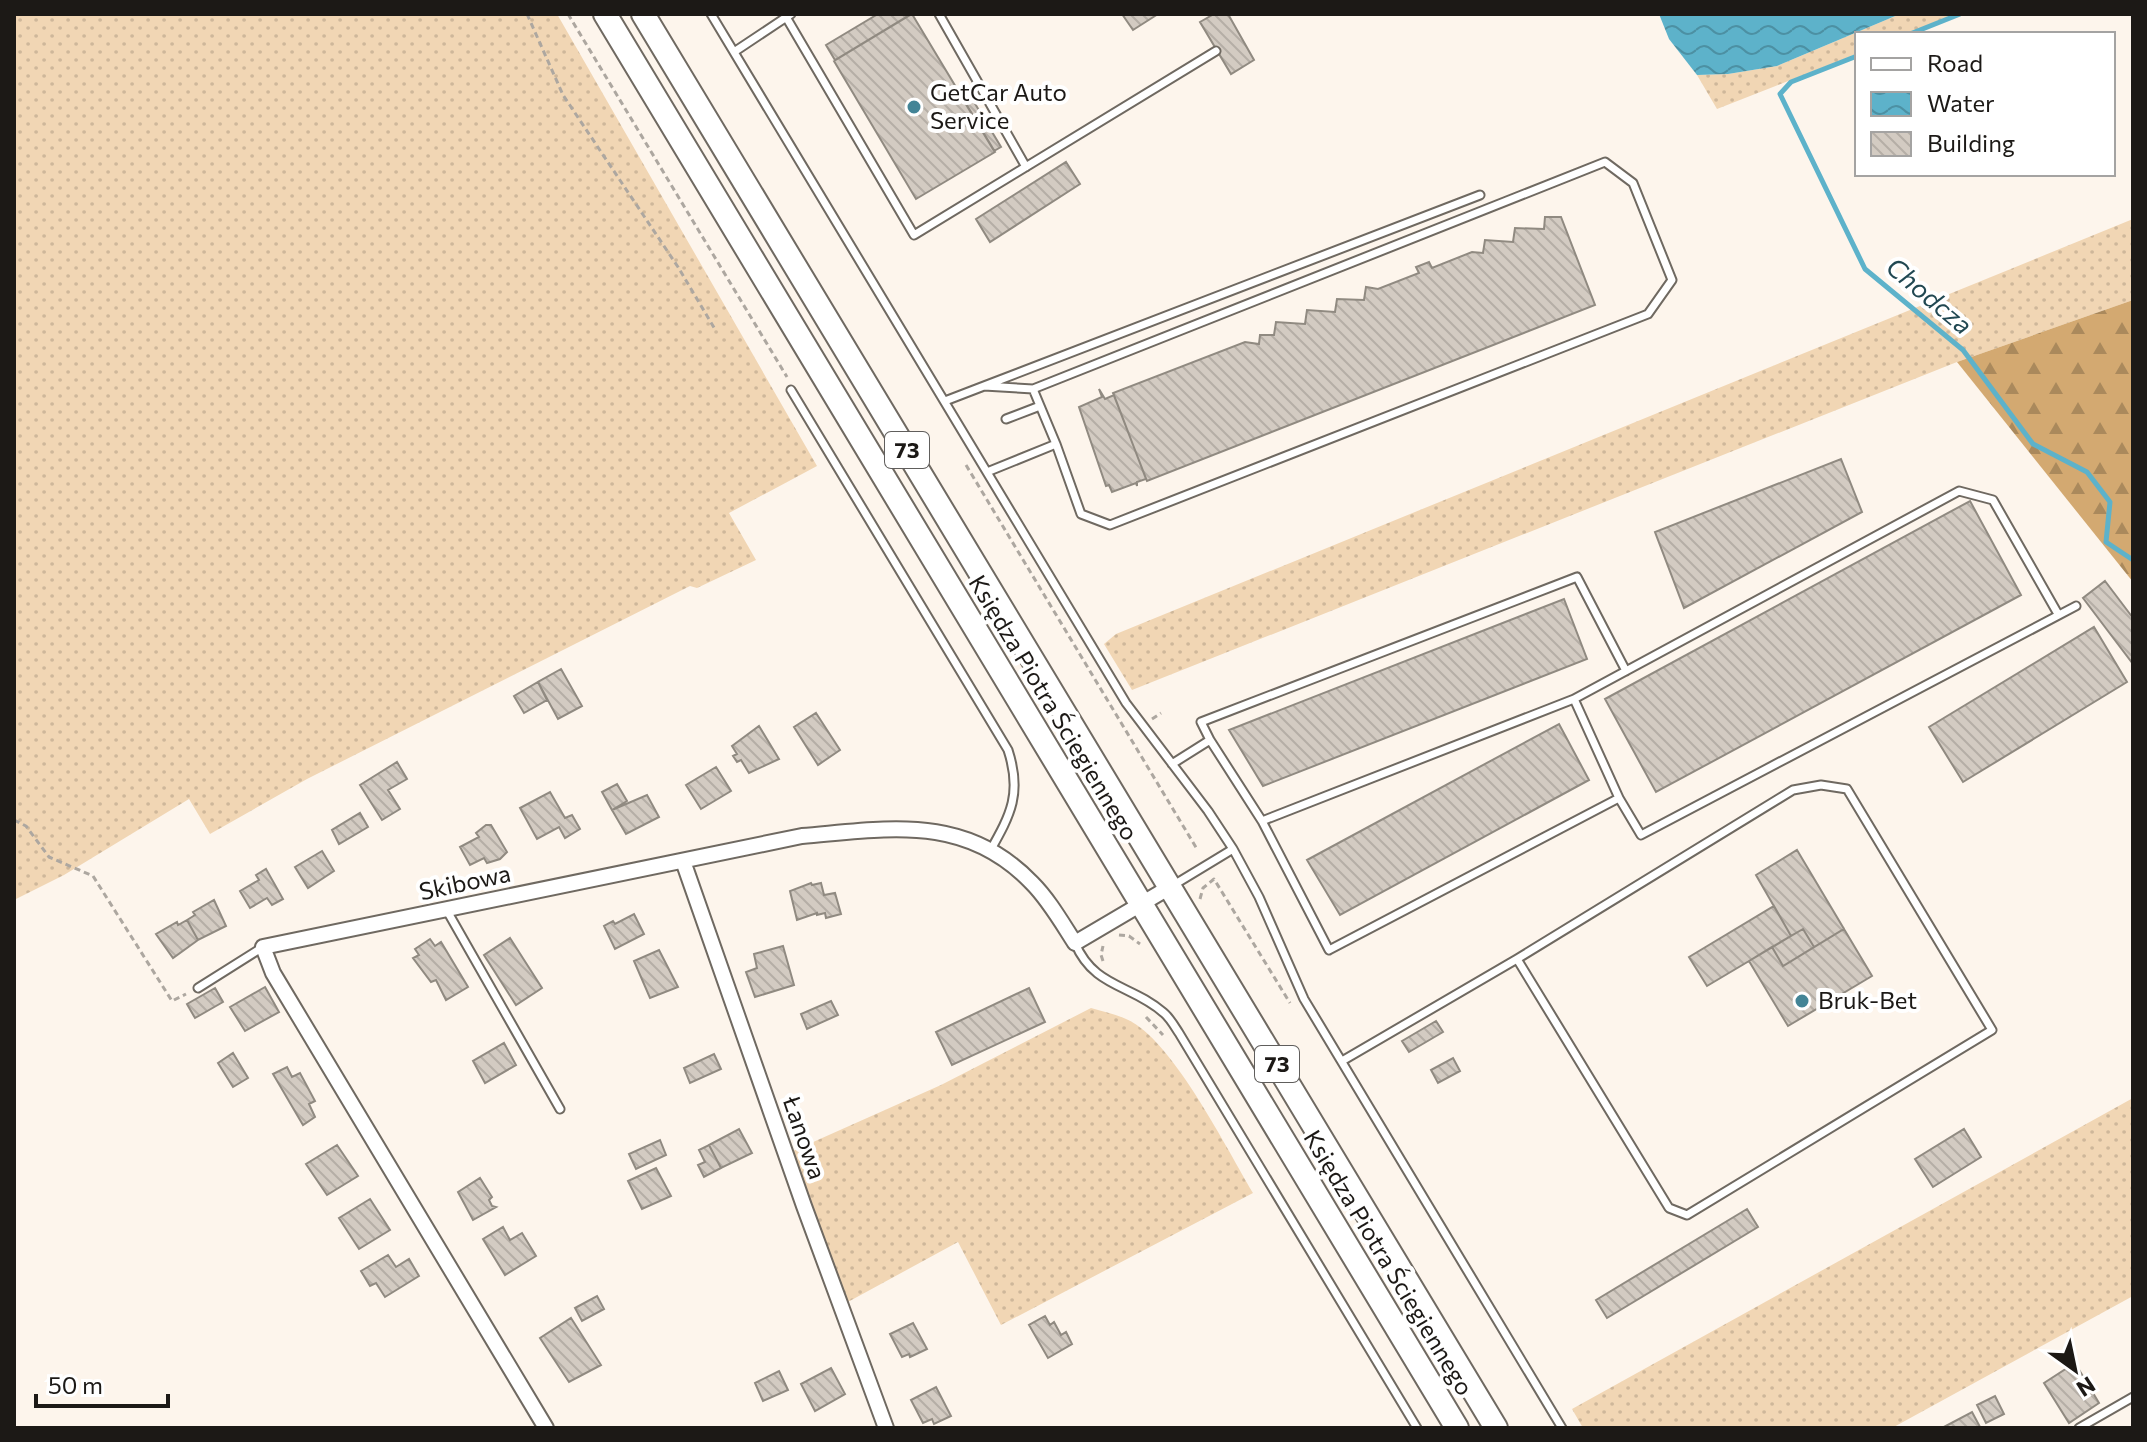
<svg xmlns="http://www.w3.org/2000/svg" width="2147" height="1442" font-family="Commissioner,sans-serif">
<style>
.grass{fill:url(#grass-dots)}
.forest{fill:url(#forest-firs)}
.water{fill:url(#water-waves)}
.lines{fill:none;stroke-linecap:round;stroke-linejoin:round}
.stream{stroke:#5db2ca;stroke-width:5}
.building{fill:url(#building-back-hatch);stroke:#908a81;stroke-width:2}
.service-casing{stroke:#6f6961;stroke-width:11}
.minor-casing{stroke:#6f6961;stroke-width:18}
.primary-casing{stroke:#6f6961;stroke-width:26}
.path{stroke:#ada7a0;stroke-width:3;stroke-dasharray:6 4;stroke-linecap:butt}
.service{stroke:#fff;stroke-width:7}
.minor{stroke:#fff;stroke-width:14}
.primary{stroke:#fff;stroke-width:22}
.poi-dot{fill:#438496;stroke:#fff;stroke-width:3}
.labels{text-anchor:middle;stroke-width:8;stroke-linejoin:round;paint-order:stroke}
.shield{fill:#fff;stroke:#605e5c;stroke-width:2}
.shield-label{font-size:22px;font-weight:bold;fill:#1c1916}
.poi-label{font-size:24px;fill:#1c1916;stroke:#fff;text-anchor:start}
.street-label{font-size:24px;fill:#1c1916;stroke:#fff}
.water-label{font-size:26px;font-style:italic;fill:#214852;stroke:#fff}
</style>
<defs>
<pattern id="grass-dots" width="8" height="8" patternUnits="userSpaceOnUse" patternTransform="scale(2)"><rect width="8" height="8" fill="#f1d6b4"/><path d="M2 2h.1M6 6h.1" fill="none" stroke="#ceb79a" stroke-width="1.8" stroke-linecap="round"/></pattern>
<pattern id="forest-firs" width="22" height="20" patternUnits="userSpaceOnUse" patternTransform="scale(2)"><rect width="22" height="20" fill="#d3a971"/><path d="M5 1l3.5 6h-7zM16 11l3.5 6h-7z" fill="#aa895c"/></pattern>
<pattern id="water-waves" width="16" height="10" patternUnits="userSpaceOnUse" patternTransform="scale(2)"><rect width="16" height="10" fill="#5db2ca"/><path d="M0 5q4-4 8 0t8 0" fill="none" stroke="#4c90a3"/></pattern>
<pattern id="building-back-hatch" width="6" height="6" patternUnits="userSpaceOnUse" patternTransform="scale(2)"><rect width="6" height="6" fill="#d3cbc2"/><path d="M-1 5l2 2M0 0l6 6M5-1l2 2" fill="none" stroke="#b5aea6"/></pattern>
</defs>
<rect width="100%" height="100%" fill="#fdf5ec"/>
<!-- grass -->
<path class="grass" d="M14,14H557L817,466L729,513L756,560L697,588L690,586L307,779L210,834L189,799L64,875L14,900Z
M1900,14H1957L1907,34H1857V54L1717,109L1697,75L1728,74L1777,66Z
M2133,219V300L1957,362L1132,690L1104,644L1116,634Z
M1091,1008C1104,1012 1120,1015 1132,1022C1175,1046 1227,1149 1253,1193L1001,1325L958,1242L846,1303L793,1151L941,1085Z
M2133,1098V1296L1892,1428H1583L1572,1409Z"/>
<!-- forest -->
<path class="forest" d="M2133,300V582L1957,362Z"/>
<!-- water -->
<path class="water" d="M1659,14H1900L1777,66L1728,74L1697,75L1669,39Z"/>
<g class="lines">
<!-- stream -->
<path class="stream" d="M1910,34L1960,14
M1857,56L1791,82L1780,94L1865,269L1963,350L2033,444L2087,472L2110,502L2106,542L2133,560"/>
</g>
<!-- building -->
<path class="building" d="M878,14H911L835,60L826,45Z
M912,14L995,152L916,199L834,61Z
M1122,14H1158L1133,30Z
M1214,14H1228L1254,60L1231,74L1200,22Z
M968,92L1001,147L994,151L961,96Z
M1066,162L1080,184L990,242L976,219Z
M1545,217H1561L1595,305L1147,481L1113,393L1245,342L1259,344L1260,335H1274L1276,322L1305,324L1307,310L1335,312L1337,299L1364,300L1366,287L1378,289L1419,273L1416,267L1429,262L1432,268L1472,252L1483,253L1485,240L1513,242L1515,228L1544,229Z
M1099,389L1105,399L1114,395L1146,479L1137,482V486L1136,483L1112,492L1109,485L1106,486L1079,407L1102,397Z
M1841,459L1862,512L1684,608L1655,532Z
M1970,501L2021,595L1656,792L1605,699Z
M2105,581L2133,618V664L2083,598Z
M1564,599L1587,659L1263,786L1229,730Z
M2094,627L2127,682L1963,782L1929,727Z
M561,669L582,706L558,719L538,682Z
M538,682L547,700L524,713L514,696Z
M816,713L840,750L818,765L794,727Z
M1559,724L1589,780L1340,915L1307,860Z
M759,726L779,759L749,773L741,760L737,762L733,756L737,754L732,746Z
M397,762L407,779L388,790L400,809L382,820L360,785Z
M716,767L731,791L701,809L686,785Z
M617,784L627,801L612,810L602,792Z
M550,792L565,818L572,815L580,829L565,838L559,827L537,839L520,808Z
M647,795L659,817L626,834L612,810Z
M360,813L368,827L339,844L332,830Z
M486,825H491L507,852L500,859L487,863L484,858L470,865L460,847L479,837L476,833Z
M1797,850L1844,929L1814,947L1803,929L1791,936L1756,875Z
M322,851L334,871L308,888L295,867Z
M266,869L283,899L272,905L267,898L250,908L240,891L259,880L256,875Z
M811,883L812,885L821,883L824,895L835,893L841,914L826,918L825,913L817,915V913L797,920L790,891Z
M214,900L226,926L198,940L187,920L195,915L193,912Z
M1774,906L1791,936L1707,986L1689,957Z
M634,914L644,934L615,949L604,926L613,921L615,924Z
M187,920L198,940L173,958L156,934L177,922L178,925Z
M1803,929L1814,947L1783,966L1772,947Z
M1844,929L1872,976L1788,1026L1749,961L1772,947L1783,966Z
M510,938L542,988L516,1005L484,955Z
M430,939L435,946L441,942L468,987L446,1000L436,980L431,982L413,958L419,955L415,949Z
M783,946L794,985L755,997L746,972L757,968L754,954Z
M659,950L678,987L650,998L634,961Z
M265,987L279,1012L245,1031L230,1007Z
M215,988L223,1002L195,1018L187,1004Z
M1029,988L1045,1022L952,1065L936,1032Z
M831,1001L838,1015L807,1029L801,1014Z
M1436,1021L1443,1032L1409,1052L1402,1041Z
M504,1043L516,1065L485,1083L473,1061Z
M233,1053L248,1078L233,1087L218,1063Z
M714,1054L721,1069L690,1083L684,1068Z
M1453,1058L1460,1071L1438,1083L1431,1070Z
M287,1067L292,1077L300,1073L315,1101L309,1104L315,1117L303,1125L273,1074Z
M739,1129L752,1153L721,1168L709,1145Z
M1964,1129L1981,1157L1933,1187L1915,1159Z
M660,1140L666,1155L636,1169L629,1154Z
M337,1145L358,1176L327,1195L306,1164Z
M709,1145L721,1168L704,1177L698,1165L705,1162L699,1150Z
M656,1168L671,1196L642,1209L628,1181Z
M480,1178L492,1197L489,1200L492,1206L496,1207L473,1220L458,1192Z
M370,1199L390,1230L359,1249L339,1218Z
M1747,1209L1758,1227L1607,1318L1596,1300Z
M503,1227L510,1240L522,1233L536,1256L505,1275L483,1239Z
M388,1255L396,1267L409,1259L419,1276L385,1297L376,1283L370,1286L361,1271Z
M597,1296L604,1309L582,1321L575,1308Z
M1045,1316L1050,1325L1054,1322L1061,1335L1066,1332L1072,1344L1048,1358L1029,1325Z
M571,1318L601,1365L569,1382L540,1338Z
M913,1323L927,1349L910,1357L909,1354L902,1357L890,1334Z
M2075,1363L2099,1403L2069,1423L2044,1383Z
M831,1368L845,1394L815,1411L801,1384Z
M779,1371L788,1390L763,1401L755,1383Z
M936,1387L951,1416L934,1424L932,1419L923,1423L911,1400Z
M1995,1396L2004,1414L1986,1423L1977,1405Z
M1972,1412L1980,1427L1977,1428H1942Z"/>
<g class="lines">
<defs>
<path id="service" d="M711,14L1126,703L1208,811L1233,849L1259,897L1304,999L1562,1428
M939,14L1026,167
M786,17L914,235L1216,51
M734,52L791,14
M984,386L1480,195
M791,390L1008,750C1022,793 1011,814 990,851
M945,401L984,386L1033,389
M1006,419L1040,406
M987,472L1056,444L1081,514L1110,525L1648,314L1672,280L1633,183L1605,162L1033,389L1056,444
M1574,699L1619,798
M1210,740L1201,722L1577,577L1626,671
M1172,764L1210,740L1262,821L1329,950L1619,798L1641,835L2076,606
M1262,821L1574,699L1959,491L1993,500L2058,614
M1172,886L1233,849
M446,909L560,1109
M1075,943C1094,988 1131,984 1164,1013C1170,1018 1175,1027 1179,1033L1417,1428
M198,988L263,947
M1342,1061L1517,959L1793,790L1821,785L1847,789L1992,1030L1687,1215L1669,1208L1517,959
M2079,1428L2133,1397"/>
<path id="minor" d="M683,861L804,1206L886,1428
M546,1428L273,973L263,947L802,836C888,829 965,813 1032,883C1049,900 1062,923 1075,943L1170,887"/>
<path id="primary" d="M605,14L1457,1428
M643,14L1496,1428"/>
</defs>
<!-- service casing -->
<use href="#service" class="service-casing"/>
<!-- minor casing -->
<use href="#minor" class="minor-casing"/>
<!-- primary casing -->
<use href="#primary" class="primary-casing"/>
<!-- path -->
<path class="path" d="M527,14L563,95L678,267L716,331
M568,14L787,377
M966,465L1197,849
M1152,719L1161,713
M14,820L26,826L49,857L93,876L172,1001L186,994
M1200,899L1203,888L1214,879L1290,1003
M1119,935L1129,936L1140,944
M1103,961L1101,955L1103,946
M1146,1017L1163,1035"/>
<!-- service -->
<use href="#service" class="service"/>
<!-- minor -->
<use href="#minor" class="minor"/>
<!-- primary -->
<use href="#primary" class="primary"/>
</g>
<!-- markers -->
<g class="poi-dot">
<circle cx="914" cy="107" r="8"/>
<circle cx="1802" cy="1001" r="8"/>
</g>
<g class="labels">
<!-- shield labels -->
<g class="shield">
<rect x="885" y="432" width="44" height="36" rx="6"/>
<rect x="1255" y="1046" width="44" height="36" rx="6"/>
</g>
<g class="shield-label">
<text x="907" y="458">73</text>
<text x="1277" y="1072">73</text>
</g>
<!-- poi labels -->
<g class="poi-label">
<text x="930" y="101">GetCar Auto<tspan x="930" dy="28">Service</tspan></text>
<text x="1818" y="1009">Bruk-Bet</text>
</g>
<!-- street labels -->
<g class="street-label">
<text transform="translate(1053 708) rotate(59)" y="8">Księdza Piotra Ściegiennego</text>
<text transform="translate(465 883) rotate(-12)" y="8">Skibowa</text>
<text transform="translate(804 1138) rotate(71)" y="8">Łanowa</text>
<text transform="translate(1388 1263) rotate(59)" y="8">Księdza Piotra Ściegiennego</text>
</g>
<!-- water labels -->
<g class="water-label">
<text transform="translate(1929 296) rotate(40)" y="9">Chodcza</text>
</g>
</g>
<!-- border -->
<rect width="2147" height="1442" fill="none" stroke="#1c1916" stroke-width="32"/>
<!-- legend -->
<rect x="1855" y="32" width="260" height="144" fill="#ffffff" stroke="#a4a3a2" stroke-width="2"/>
<rect x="1871" y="58" width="40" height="12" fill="#ffffff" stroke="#a4a3a2" stroke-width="2"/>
<text x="1927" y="72" font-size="24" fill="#1c1916">Road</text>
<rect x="1871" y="92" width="40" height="24" fill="url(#water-waves)" stroke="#a4a3a2" stroke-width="2"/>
<text x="1927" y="112" font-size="24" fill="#1c1916">Water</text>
<rect x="1871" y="132" width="40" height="24" fill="url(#building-back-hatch)" stroke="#a4a3a2" stroke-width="2"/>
<text x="1927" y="152" font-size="24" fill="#1c1916">Building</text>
<!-- north arrow -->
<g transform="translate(2075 1370) rotate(147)" stroke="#ffffff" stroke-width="6" paint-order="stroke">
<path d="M0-6L14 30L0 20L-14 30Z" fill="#1c1916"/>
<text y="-12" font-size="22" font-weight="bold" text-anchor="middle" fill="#1c1916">N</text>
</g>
<!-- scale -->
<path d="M36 1394v12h132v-12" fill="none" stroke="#1c1916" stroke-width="4"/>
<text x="48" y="1394" font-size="24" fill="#1c1916" stroke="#ffffff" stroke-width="6" paint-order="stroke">50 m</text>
</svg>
